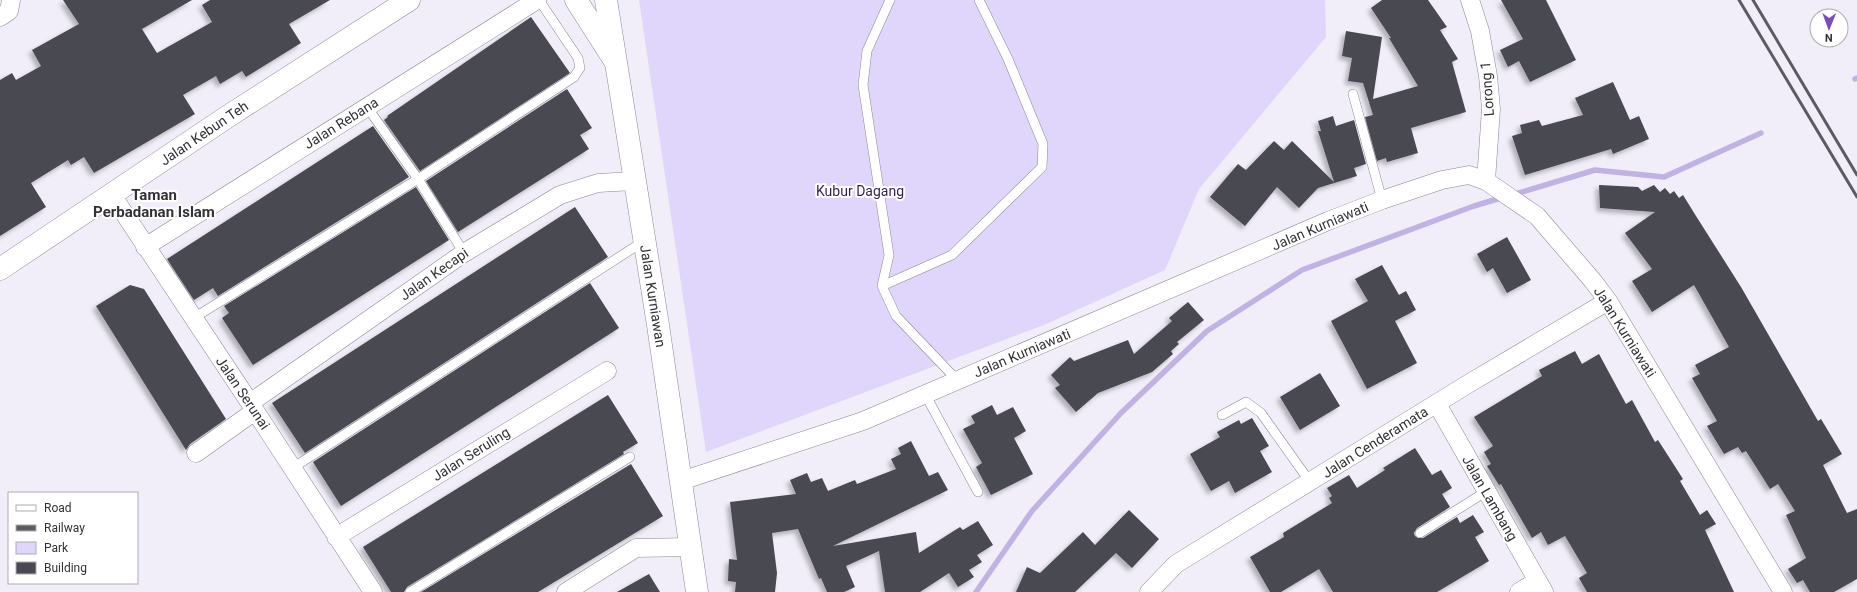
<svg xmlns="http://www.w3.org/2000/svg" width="1857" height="592" font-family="Roboto,sans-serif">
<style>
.green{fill:#e0d5fb}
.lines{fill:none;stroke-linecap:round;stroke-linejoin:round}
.stream{stroke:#c0b2e3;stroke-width:5.5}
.building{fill:#4a4851;filter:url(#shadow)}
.lane-casing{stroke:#8a8892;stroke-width:10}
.street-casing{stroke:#8a8892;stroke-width:19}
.secondary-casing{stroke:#8a8892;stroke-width:23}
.primary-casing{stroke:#8a8892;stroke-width:23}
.lane{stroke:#fff;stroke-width:9}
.street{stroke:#fff;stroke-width:18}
.secondary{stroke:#fff;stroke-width:22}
.primary{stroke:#fff;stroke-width:22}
.rail{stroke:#5d5b61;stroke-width:3}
.labels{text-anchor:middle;stroke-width:4;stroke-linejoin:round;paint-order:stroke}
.street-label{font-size:14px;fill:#333136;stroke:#fff}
.park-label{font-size:14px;fill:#351e58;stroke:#fff}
.neighbourhood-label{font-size:15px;font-weight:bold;fill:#333136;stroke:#fff}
</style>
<defs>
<filter id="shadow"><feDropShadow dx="-3.5" dy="3.5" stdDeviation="2" flood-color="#0004"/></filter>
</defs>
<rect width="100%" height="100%" fill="#f1eef9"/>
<!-- green -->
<path class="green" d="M639,0H1325L1326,37L1199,189L1165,270L1044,325L706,452Z"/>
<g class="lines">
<!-- stream -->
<path class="stream" d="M1855,79L1857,78
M1512,195L1595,170L1664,177L1761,133
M976,592L1032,511L1121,413L1207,331L1302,270L1474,206L1504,197"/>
</g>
<!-- building -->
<path class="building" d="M63,0H192L142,29L157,53L212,22L202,5L210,0H330L289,24L301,43L246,77L242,71L220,84L216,76L183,95L195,114L94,173L84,157L71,165L68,160L31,183L46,207L0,236V80L12,73L16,80L41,66L32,50L79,24Z
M1382,0H1428L1447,27L1440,30L1458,59L1452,62L1466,112L1411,128L1418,153L1387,162L1386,158L1377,161L1365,117L1373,115L1363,83L1348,81L1352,58L1342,56L1346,31L1382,37L1373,99L1418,86L1389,38H1391L1371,8Z
M1501,0H1546L1576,60L1530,82L1519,61L1508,67L1500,50L1523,39Z
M531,17L570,73L420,171L384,120L388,117L387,116Z
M1613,82L1630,120L1639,116L1649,139L1613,154L1611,149L1525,175L1512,136L1522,133L1520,125L1539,120L1542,126L1583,115L1575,98Z
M567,89L592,128L580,135L589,149L458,232L426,181Z
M1333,116L1336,126L1354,120L1366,164L1354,168L1357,176L1318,188L1299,208L1277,187L1245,226L1210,197L1238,164L1246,170L1274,141L1284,150L1292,141L1334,182L1318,131H1321L1318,121Z
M373,126L409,177L218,296L213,288L194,300L167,259Z
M1599,185L1638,187L1642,191L1654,185L1660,192L1665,188L1670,194L1674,191L1679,198L1683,195L1696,216L1741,287L1818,421L1821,419L1842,454L1823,465L1847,513L1857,509V579L1834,592H1810L1803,580L1797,583L1788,569L1806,558L1786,515L1795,511L1778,484L1770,489L1746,451L1742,453L1738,447L1724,454L1707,426L1717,421L1692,378L1700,374L1695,365L1729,347L1694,285L1652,312L1632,281L1652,269L1625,233L1655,212L1600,208Z
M416,187L449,240L253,365L222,318L229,313L224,306Z
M575,207L608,257L305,453L272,403Z
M1507,237L1531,280L1507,293L1493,268L1487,272L1477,254Z
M1382,265L1399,295L1406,291L1416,310L1395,321L1417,363L1367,389L1331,321L1368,301L1355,279Z
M590,283L619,328L341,506L313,462Z
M130,285L144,289L226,419L190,444L186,450L96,306Z
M1188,302L1204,320L1177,342L1179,344L1171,351L1173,354L1152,372L1098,393L1076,412L1055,388L1060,385L1051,375L1070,357L1074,361L1128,340L1134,354L1172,321L1169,318Z
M1575,351L1582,364L1599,354L1626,404L1632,400L1655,442L1658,440L1683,479L1680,481L1700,515L1707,510L1716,524L1705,530L1734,592H1587L1579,578L1587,573L1565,536L1548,545L1541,532L1532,538L1501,484L1499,485L1487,466L1491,464L1484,452L1493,446L1474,417L1542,376L1539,370Z
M1320,373L1340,406L1300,430L1280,397Z
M608,395L638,443L623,452L624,454L407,587L404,592H391L363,547Z
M992,405L997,415L1013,407L1026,431L1014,438L1033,474L991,495L976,467L982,463L963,429L975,423L971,416Z
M1252,418L1269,446L1260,451L1272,472L1235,493L1229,481L1211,491L1190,454L1220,437L1217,432L1239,420L1241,424Z
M911,441L929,476L938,472L948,490L833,546L916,532L919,553L960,527L963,530L978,521L993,545L977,555L982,562L969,570L974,577L958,587L949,573L920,592H885L879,551L846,566L855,587L844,592H827L821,578L819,579L798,529L772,533L777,573L775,592H735L736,582L728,581L729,559L737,560L730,502L796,494L790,480L807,473L811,482L822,478L828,491L855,480L857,484L896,469L891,459L901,454L898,448Z
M1415,448L1432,475L1441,470L1452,488L1442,494L1450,507L1417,528L1414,533L1415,536L1418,538H1423L1457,517L1460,523L1473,515L1484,532L1475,537L1489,561L1437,592H1333L1319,569L1281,592H1270L1250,557L1284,537L1283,533L1332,503L1329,498L1332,496L1327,488L1349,475L1357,488L1385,470L1383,468Z
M631,464L663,516L538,592H421Z
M1129,510L1159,539L1132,568L1116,553L1075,592H1016L1027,567L1040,573L1083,532L1095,545Z
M649,574L660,592H617Z"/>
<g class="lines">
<defs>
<path id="lane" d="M890,0L867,51L863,85L889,255L882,286L896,316L957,380
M1353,94L1382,200
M367,107L418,179L464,253
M882,286L952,255L1042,167L1043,144L1008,59L979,0
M192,319L418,179L574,77L580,68L578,58L539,0
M925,394L978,492
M1222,415L1246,402L1261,413L1310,482
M291,469L644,241
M1420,533L1487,491
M410,592L630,457"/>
<path id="street" d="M1470,0L1480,31L1488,76L1491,109L1486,181
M0,17L9,11L11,0
M112,195L250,403L373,592
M145,247L537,0
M250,403L464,253L560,195L598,183L634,181
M1437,404L1544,592
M196,453L255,411
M681,481L863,421L1328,221L1382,200L1442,180L1469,175L1486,181L1537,216L1593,281L1608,301L1783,592
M336,537L607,371
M566,592L636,548L691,547
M1149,592L1176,564L1468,384L1608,301
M1519,592L1537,581"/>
<path id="secondary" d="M606,0L658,325L697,592"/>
<path id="primary" d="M576,0L615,61
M0,269L230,115L409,0"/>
</defs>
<!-- lane casing -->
<use href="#lane" class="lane-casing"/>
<!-- street casing -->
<use href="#street" class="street-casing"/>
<!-- secondary casing -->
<use href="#secondary" class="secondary-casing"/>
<!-- primary casing -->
<use href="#primary" class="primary-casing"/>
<!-- lane -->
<use href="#lane" class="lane"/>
<!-- street -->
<use href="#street" class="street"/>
<!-- secondary -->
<use href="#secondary" class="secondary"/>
<!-- primary -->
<use href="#primary" class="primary"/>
<!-- rail -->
<path class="rail" d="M1739,0L1857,197
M1753,0L1857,175"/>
</g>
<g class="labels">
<!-- street labels -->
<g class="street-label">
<text transform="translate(1487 89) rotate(-94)" y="5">Lorong 1</text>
<text transform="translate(341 123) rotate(-32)" y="5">Jalan Rebana</text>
<text transform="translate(204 133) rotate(-34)" y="5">Jalan Kebun Teh</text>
<text transform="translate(1320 226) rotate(-23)" y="5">Jalan Kurniawati</text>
<text transform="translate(434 274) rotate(-35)" y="5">Jalan Kecapi</text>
<text transform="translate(653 296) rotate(81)" y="5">Jalan Kurniawan</text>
<text transform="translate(1625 332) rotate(58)" y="5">Jalan Kurniawati</text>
<text transform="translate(1022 353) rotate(-23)" y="5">Jalan Kurniawati</text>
<text transform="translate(243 393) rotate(56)" y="5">Jalan Serunai</text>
<text transform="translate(1375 442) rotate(-32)" y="5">Jalan Cenderamata</text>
<text transform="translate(471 454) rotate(-32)" y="5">Jalan Seruling</text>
<text transform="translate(1490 498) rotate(60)" y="5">Jalan Lambang</text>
</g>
<!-- park labels -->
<g class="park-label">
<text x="860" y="196">Kubur Dagang</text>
</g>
<!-- neighbourhood labels -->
<g class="neighbourhood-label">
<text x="154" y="200">Taman<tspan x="154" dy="17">Perbadanan Islam</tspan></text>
</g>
</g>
<!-- legend -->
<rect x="8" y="492" width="130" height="92" fill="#ffffff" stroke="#adadaf"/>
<rect x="16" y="505" width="20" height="6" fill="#ffffff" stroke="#adadaf"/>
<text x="44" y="512" font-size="12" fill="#333136">Road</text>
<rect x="16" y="525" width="20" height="6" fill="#5d5b61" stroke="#adadaf"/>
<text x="44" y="532" font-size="12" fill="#333136">Railway</text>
<rect x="16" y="542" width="20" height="12" fill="#e0d5fb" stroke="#adadaf"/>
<text x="44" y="552" font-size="12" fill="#333136">Park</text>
<rect x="16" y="562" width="20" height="12" fill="#4a4851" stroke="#adadaf"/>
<text x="44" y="572" font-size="12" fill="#333136">Building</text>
<!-- north arrow -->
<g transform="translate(1829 28) rotate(181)"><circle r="19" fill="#ffffff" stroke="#adadaf"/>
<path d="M0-3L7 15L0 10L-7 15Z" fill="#7a4bc3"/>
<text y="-6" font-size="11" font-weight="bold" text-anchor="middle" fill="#333136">N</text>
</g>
</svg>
